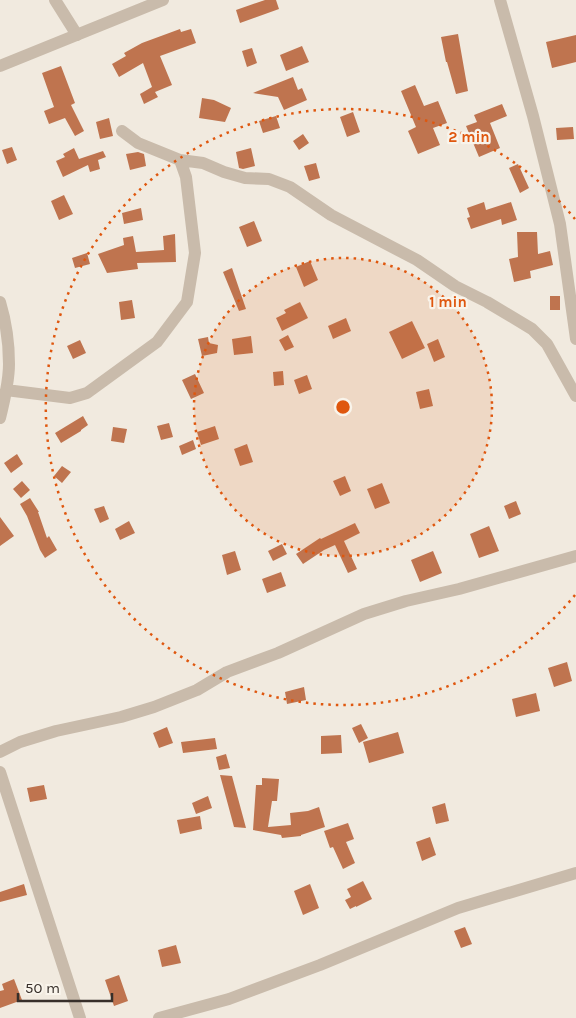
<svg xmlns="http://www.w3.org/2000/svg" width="576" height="1018" font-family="Karla,sans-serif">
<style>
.building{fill:#bf744f}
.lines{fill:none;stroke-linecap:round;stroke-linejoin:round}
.minor{stroke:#c9bbab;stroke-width:12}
.tertiary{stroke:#c9bbab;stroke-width:12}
.ring{fill:none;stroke:#df570e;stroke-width:2.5;stroke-dasharray:2.5 5}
.centre{fill:#df570e;stroke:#f9f4eb;stroke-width:2.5}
.ring-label{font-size:15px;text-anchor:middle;font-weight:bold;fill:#df570e;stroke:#f9f4eb;stroke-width:4.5;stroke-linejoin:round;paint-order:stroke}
</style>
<rect width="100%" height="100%" fill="#f1eadf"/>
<!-- building -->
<path class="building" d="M265,0H276L279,9L240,23L236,10Z
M180,29L181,32L191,29L196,43L160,56L172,85L155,92L158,97L144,104L140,94L152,87L143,63L119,77L112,64L126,56L124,53L142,43Z
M458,34L468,91L456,94L447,62H446L441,37Z
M576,35V62L552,68L546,42Z
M302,46L309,62L286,71L280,55Z
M252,48L257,63L247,67L242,51Z
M61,66L75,103L71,105L84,131L75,136L65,118L49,124L44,111L54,107L42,73Z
M293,77L298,90L302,88L307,100L284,110L278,97L253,93Z
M415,85L424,106L438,101L447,123L433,128L440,145L418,154L408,131L416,127L401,91Z
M202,98L214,100L231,108L225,122L199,118Z
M502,104L507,116L490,123L500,148L479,157L466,126L477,122L474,115Z
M353,112L360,132L347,137L340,117Z
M276,116L280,128L263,133L259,121Z
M109,118L113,136L100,139L96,122Z
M573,127L574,139L557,140L556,128Z
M303,134L309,143L299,150L293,141Z
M12,147L17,160L7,164L2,150Z
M74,148L79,159L103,151L106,157L98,160L100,169L90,172L88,165L63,177L56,161L65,157L63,154Z
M251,148L255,166L243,169L239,168L236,152Z
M138,152L144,154L146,166L130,170L126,154Z
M316,163L320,178L309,181L304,166Z
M518,164L529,188L520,193L509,168Z
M64,195L73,214L59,220L51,201Z
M484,202L486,210L511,202L517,220L502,225L501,219L471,229L467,218L470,217L467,208Z
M141,208L143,220L124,224L122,213Z
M254,221L262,241L247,247L239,227Z
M517,232H537L538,254L550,251L553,265L530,271L531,278L514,282L509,259L518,257Z
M175,234L176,262L137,263L138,269L107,273L98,254L124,245L123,238L133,236L136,252L164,250L163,236Z
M87,253L90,264L75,268L72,258Z
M310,261L318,280L304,287L296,267Z
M232,268L246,309L239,311L223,272Z
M550,296H560V310H550Z
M132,300L135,318L121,320L119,302Z
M300,302L308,318L282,331L276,318L286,313L284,310Z
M346,318L351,331L333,339L328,326Z
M412,321L425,348L402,359L389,332Z
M288,335L294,347L285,351L279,340Z
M251,336L253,353L234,355L232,339Z
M208,337L209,343L218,345L217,353L202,356L198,339Z
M438,339L445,357L434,362L427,344Z
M80,340L86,353L73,359L67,346Z
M283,371L284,385L274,386L273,372Z
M195,374L204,393L191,399L182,380Z
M307,375L312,389L299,394L294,380Z
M429,389L433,406L420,409L416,392Z
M83,416L88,425L81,430V431L61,443L55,433Z
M169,423L173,437L161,440L157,426Z
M215,426L219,439L201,445L197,432Z
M113,427L127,429L124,443L111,441Z
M193,440L196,449L182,455L179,446Z
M247,444L253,462L240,466L234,449Z
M17,454L23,464L11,473L4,463Z
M62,466L71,472L62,483L54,476Z
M345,476L351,491L340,496L333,481Z
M22,481L30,490L21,498L13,489Z
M382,483L390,503L375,509L367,489Z
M30,498L39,512H38L47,538L49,536L57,550L45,558L40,550L27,516L20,504Z
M516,501L521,514L509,519L504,506Z
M104,506L109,519L100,523L94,509Z
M0,517L14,536L0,546Z
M129,521L135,533L120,540L115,529Z
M355,523L360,533L344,541L357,569L348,573L335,545L324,550L303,564L296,554L320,538L321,539Z
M489,526L499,551L479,558L470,534Z
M282,544L287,554L273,561L268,551Z
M235,551L241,570L227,575L222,555Z
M433,551L442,573L420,582L411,560Z
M281,572L286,586L267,593L262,579Z
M567,662L572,681L554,687L548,668Z
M304,687L306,700L287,704L285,692Z
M536,693L540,711L516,717L512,699Z
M361,724L368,738L359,743L352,728Z
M167,727L173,743L159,748L153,733Z
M398,732L404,753L369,763L363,742Z
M341,735L342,753L321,754V736Z
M215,738L217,749L183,753L181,742Z
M226,754L230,768L219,770L216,757Z
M220,775L232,776L246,828L234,827Z
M262,778L279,779L277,801H272L268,827L291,825L290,813L308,811L319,807L325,827L301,835V836L282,838L281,835L253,830L256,785H262Z
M44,785L47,799L30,802L27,788Z
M208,796L212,808L196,814L192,803Z
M445,803L449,821L436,824L432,807Z
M200,816L202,829L180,834L177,820Z
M348,823L354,839L346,842L355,863L343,869L333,847L330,848L324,831Z
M430,837L436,855L422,861L416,842Z
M363,881L372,899L356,907V906L350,909L345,900L351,897L347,889Z
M24,884L27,895L0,902V892Z
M310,884L319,908L303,915L294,891Z
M465,927L472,944L461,948L454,931Z
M176,945L181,963L162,967L158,950Z
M119,975L128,1001L114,1006L105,980Z
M14,979L22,1000L0,1008V991L4,990L2,984Z"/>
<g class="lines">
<!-- minor -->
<path class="minor" d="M55,0L77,35
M500,0L533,116L560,224L576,339
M180,160L203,163L224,172L245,178L269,179L290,187L331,215L417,260L455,286L487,302L532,329L547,344L576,396
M0,302C6,322 9,343 9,364C9,380 4,402 0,418
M6,390L70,398L87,393L157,342L187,302L195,253L186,177L180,160L138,143L122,131
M0,752L20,742L56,731L121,717L154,707L197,690L227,672L278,653L364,614L406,601L459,589L576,556
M0,772L80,1018
M159,1018L229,999L320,965L458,908L576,873"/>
<!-- tertiary -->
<path class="tertiary" d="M0,66L163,0"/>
</g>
<!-- distance rings -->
<circle cx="343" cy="407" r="149" fill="#df570e" fill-opacity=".12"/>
<g class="ring">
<circle cx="343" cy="407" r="149"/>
<path d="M575 595A298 298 0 1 1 575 219"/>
</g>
<circle cx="343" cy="407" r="8" class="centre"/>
<g class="ring-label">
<text x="469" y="142">2 min</text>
<text x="448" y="307">1 min</text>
</g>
<!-- scale -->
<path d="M18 993v8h94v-8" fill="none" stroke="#372f2a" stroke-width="2.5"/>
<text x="25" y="993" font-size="15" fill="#372f2a" stroke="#f9f4eb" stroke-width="4" paint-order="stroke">50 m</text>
</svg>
